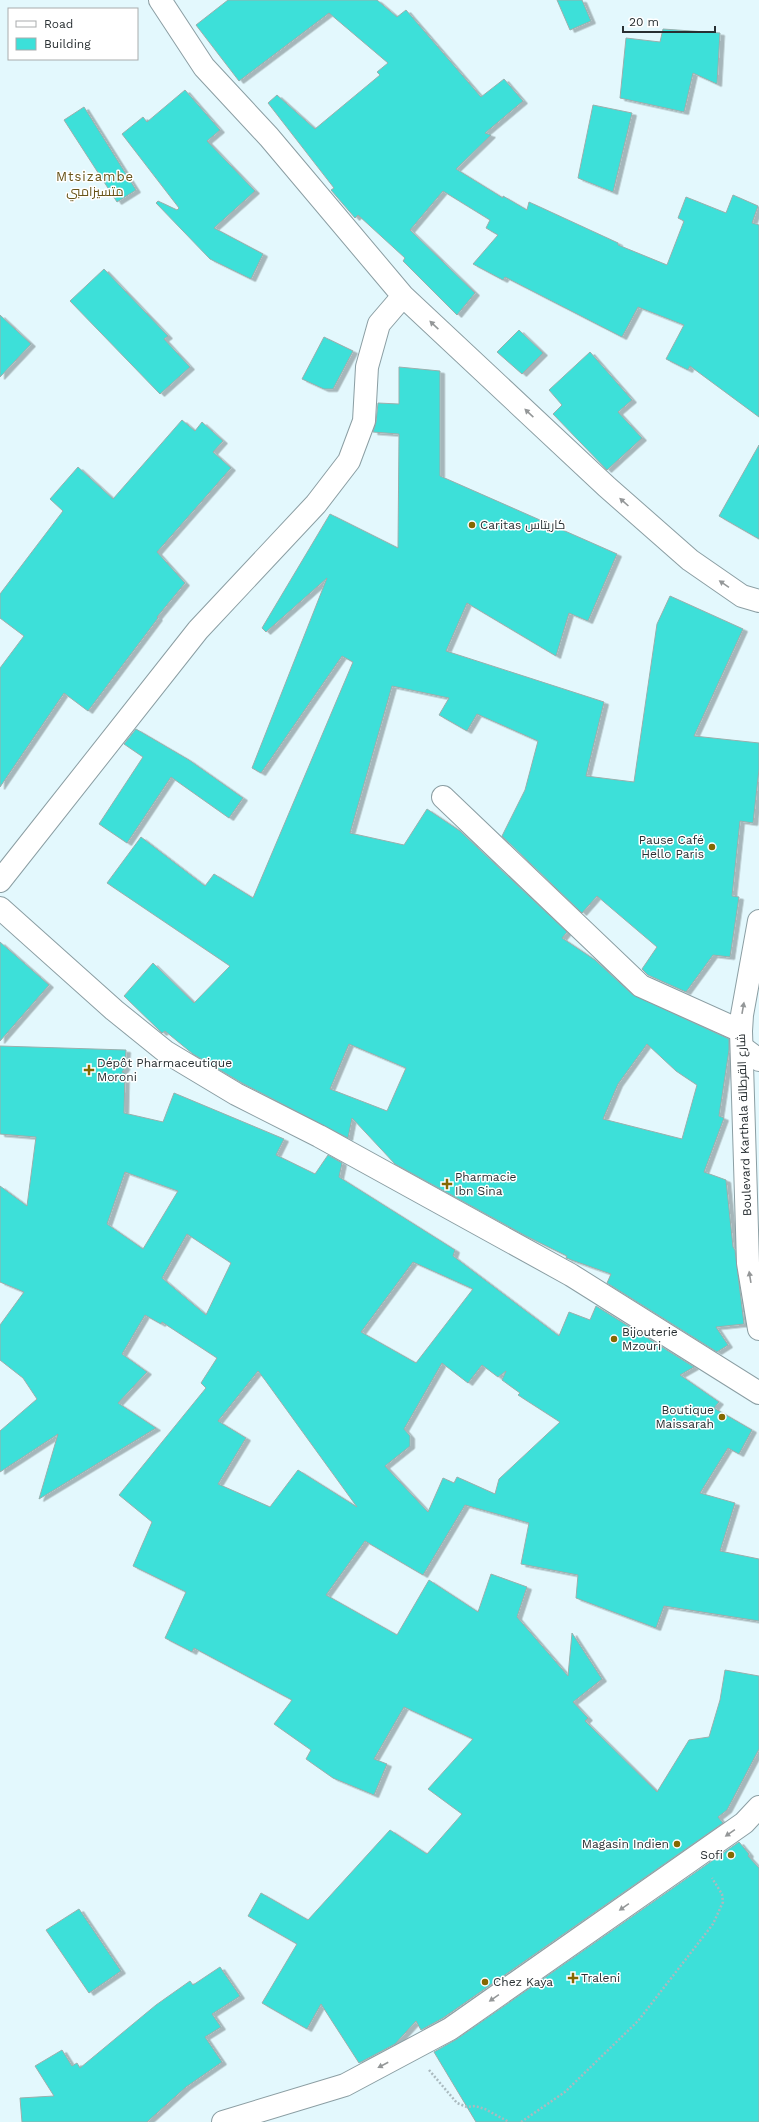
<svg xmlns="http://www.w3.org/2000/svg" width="759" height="2122" font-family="'Work Sans',Cairo,sans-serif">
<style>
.building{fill:#3ce0d9;stroke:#9aafad;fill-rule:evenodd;filter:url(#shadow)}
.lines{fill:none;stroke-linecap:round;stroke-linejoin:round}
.minor-casing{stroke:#8b9ea3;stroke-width:24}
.tertiary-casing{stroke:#8b9ea3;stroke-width:24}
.primary-casing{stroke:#8b9ea3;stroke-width:24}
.path{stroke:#aababf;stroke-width:2.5;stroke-dasharray:2 2;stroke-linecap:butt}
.minor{stroke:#fff;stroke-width:22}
.tertiary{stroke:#fff;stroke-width:22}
.primary{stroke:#fff;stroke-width:22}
.oneway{fill:#949798}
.poi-dot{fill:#846801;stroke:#fff;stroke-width:1.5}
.labels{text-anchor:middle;stroke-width:3;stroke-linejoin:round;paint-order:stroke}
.poi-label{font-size:12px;fill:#282f32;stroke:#fff;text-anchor:start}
.street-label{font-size:12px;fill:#282f32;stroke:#fff}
.neighbourhood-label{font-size:13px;letter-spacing:1px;fill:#685419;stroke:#fff}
</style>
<defs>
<filter id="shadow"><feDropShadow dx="4.5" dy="2.5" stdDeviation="0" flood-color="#0004"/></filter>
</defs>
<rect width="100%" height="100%" fill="#e3f8fd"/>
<!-- building -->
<path class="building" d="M228,0H377L397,17L406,10L481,97L504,79L523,101L485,133L491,135L456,169L503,198V196L527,210L529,202L618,243V245L667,265L684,221L678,218L686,197L726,213L733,195L758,206L752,223L759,225V417L690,366L688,370L666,359L684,325L638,307L622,337L505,277L503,280L473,264L498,235L486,228L490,220L443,191L410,230L475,293L457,315L403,261L405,258L358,215L355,218L331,190L334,188L268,103L277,95L315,129L380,75L377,72L388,63L329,13L239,81L196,25Z
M557,0H582L591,21L570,30Z
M663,29L720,33L717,84L693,73L684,112L620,98L626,38L660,42Z
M185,90L220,130L207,141L255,191L214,228L263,254L251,279L210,259L156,203L158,201L177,210L179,208L122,134L143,117L147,122Z
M593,105L632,113L613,192L578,178Z
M84,107L136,190L117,202L64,120Z
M104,269L168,336L164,339L190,367L160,394L70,301Z
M0,315L31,344L0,377Z
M519,330L543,353L522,374L497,352Z
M324,337L353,351L333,389H324L302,379Z
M590,352L632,400L618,412L642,438L607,470L553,414L562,405L549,390Z
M399,367L440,371V476L617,554L588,621L569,613L556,656L467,603L446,651L604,702L586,776L634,782L657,624L670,596L743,629L694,736L759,743V769L753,823L740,821L732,896L739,897L730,957L713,955L686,992L648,975L642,969L657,947L597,896L582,913L502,836L525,790L538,741L477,714L467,731L439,715L449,698L392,686L350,833L404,845L427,809L460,831L567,932L562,938L595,960L633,995L729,1039V1050L719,1116L724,1118L704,1172L726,1180L733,1247L735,1250L744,1324L716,1327L728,1345L717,1352L607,1283L611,1274L566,1258L567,1256L526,1236L395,1164L352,1118L348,1138L242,1083L193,1054L165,1031L162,1033L124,996L153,963L194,1003L230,966L107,883L141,837L205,886L214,874L253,898L353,662L342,656L261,773L252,768L327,578L266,632L262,628L330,514L398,548L399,434L373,432L376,422L378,403L399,404ZM349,1044L406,1068L387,1111L330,1089ZM647,1044L676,1071L697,1085L682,1139L603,1119L618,1084Z
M182,420L195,431L202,422L223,441L213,452L231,468L157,552L185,583L157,617L158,618L88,711L64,693L0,787V668L24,636L0,618V594L63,511L50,499L78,467L113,499Z
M759,445V539L719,516Z
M136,729L189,760L243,798L229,818L171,777L127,843L99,824L143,757L124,744Z
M0,942L49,985L0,1041Z
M0,1046L126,1050L125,1068L122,1072L125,1073L124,1113L163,1122L174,1093L284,1139L276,1155L315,1174L328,1155L342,1163L339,1177L455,1250L453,1256L559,1336L569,1312L590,1320L596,1306L694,1367L680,1375L719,1402L714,1408L752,1430L739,1454L728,1448L700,1493L735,1503L720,1551L759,1559V1621L664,1606L656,1628L576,1598L578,1575L521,1564L529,1523L465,1505L423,1575L365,1541L326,1595L397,1635L429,1580L478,1612L491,1574L527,1587L517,1617L568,1676L572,1633L602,1679L573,1702L588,1718L585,1721L657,1792L689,1740L709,1737L720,1700L725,1670L759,1676V1749L727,1810L718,1817L723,1823L443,2018L421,2030L416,2021L395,2044L359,2063L321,2004L307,2029L262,2003L297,1944L248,1916L261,1893L308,1920L390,1830L427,1854L462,1814L428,1789L473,1739L404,1707L374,1759L387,1764L374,1795L333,1778L306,1759L311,1750L274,1724L292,1700L194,1648L192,1652L165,1638L186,1592L133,1566L152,1522L119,1495L206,1388L201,1383L217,1358L162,1322L161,1324L145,1315L122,1354L147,1372L118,1403L156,1428L39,1499L58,1434L0,1472V1431L37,1399L23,1378L0,1360V1325L24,1292L0,1282V1186L27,1206L36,1137L0,1134ZM125,1172L178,1191L143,1249L107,1224ZM187,1234L231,1263L206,1315L162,1278ZM413,1262L473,1289L416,1363L361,1332ZM442,1363L468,1383L482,1365L498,1377L506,1371L502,1380L520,1393L518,1395L560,1422L499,1479L495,1494L457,1477L454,1483L443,1478L428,1512L385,1466L410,1446V1436L404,1429ZM258,1371L265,1380L357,1507L298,1470L270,1507L218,1484L246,1438L218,1421Z
M739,1842L749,1854L748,1856L759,1868V2122H476L434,2052L457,2039Z
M79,1909L121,1971L89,1993L46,1930Z
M220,1967L240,1996L212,2014L221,2027L205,2037L222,2062L186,2087L147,2122H22L20,2098L54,2096L35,2066L62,2050L72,2066L77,2063L80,2068L156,2005L190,1981L193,1985Z"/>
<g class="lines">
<defs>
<path id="minor" d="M443,797L641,986L741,1031
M743,1048L759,1060"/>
<path id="tertiary" d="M160,0L204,67L269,137L403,296L607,487L690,560L742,596L759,601
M0,881L198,630L316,504L349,461L364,421L367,367L379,324L403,296
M0,908L114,1010L166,1052L236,1094L319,1136L571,1275L759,1393"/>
<path id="primary" d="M759,921L742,1015L741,1031L748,1263L759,1329
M223,2122L345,2085L450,2029L744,1823L759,1807"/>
</defs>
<!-- minor casing -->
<use href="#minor" class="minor-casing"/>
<!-- tertiary casing -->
<use href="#tertiary" class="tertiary-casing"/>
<!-- primary casing -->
<use href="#primary" class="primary-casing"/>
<!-- path -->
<path class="path" d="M429,2070L457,2103L467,2107L475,2106L485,2109L509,2122
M521,2122L565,2092L638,2021L713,1924L723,1902L722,1894L712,1878"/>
<!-- minor -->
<use href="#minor" class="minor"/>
<!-- tertiary -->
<use href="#tertiary" class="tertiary"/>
<!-- primary -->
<use href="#primary" class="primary"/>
</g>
<!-- one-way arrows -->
<defs><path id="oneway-solid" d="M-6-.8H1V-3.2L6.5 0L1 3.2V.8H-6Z"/></defs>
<g class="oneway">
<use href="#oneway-solid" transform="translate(434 325) rotate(-137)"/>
<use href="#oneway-solid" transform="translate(529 413) rotate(-137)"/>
<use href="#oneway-solid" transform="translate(624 502) rotate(-138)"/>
<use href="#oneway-solid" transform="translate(724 584) rotate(-146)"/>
<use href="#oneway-solid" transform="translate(743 1008) rotate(-80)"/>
<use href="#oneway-solid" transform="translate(750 1277) rotate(-99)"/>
<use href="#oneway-solid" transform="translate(730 1833) rotate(145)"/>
<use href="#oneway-solid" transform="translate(624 1907) rotate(145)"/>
<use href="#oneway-solid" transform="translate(494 1998) rotate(145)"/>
<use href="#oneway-solid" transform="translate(383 2065) rotate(152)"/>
</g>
<!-- markers -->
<g class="poi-dot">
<circle cx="472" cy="525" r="4"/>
<circle cx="712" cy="847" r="4"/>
<path d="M87 1064h4v4h4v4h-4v4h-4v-4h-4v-4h4z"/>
<path d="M445 1178h4v4h4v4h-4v4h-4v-4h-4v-4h4z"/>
<circle cx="614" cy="1339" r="4"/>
<circle cx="722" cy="1417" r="4"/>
<circle cx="677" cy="1844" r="4"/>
<circle cx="731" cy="1855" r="4"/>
<path d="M571 1972h4v4h4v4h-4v4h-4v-4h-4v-4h4z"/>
<circle cx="485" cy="1982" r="4"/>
</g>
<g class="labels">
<!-- poi labels -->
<g class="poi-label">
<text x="480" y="529">Caritas كاريتاس</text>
<text x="704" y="844" text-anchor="end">Pause Café<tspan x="704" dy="14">Hello Paris</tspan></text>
<text x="97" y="1067">Dépôt Pharmaceutique<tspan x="97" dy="14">Moroni</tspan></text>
<text x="455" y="1181">Pharmacie<tspan x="455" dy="14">Ibn Sina</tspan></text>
<text x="622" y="1336">Bijouterie<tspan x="622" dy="14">Mzouri</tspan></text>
<text x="714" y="1414" text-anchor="end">Boutique<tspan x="714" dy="14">Maissarah</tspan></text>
<text x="669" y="1848" text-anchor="end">Magasin Indien</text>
<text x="723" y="1859" text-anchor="end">Sofi</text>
<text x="581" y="1982">Traleni</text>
<text x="493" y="1986">Chez Kaya</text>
</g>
<!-- street labels -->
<g class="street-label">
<text transform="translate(744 1125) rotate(-92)" y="4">Boulevard Karthala شارع القرطالة</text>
</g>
<!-- neighbourhood labels -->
<g class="neighbourhood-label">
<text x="95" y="181">Mtsizambe<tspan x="95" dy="15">متسيزامبي</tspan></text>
</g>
</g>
<!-- legend -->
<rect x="8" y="8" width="130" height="52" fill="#ffffff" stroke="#a9acad"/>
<rect x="16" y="21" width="20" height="6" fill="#ffffff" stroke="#a9acad"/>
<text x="44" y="28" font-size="12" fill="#282f32">Road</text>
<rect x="16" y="38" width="20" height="12" fill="#3ce0d9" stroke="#a9acad"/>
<text x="44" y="48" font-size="12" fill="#282f32">Building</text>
<!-- scale -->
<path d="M623 26v6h92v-6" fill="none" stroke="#282f32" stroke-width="2"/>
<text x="629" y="26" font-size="12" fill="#282f32" stroke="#ffffff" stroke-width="3" paint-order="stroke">20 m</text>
</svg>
